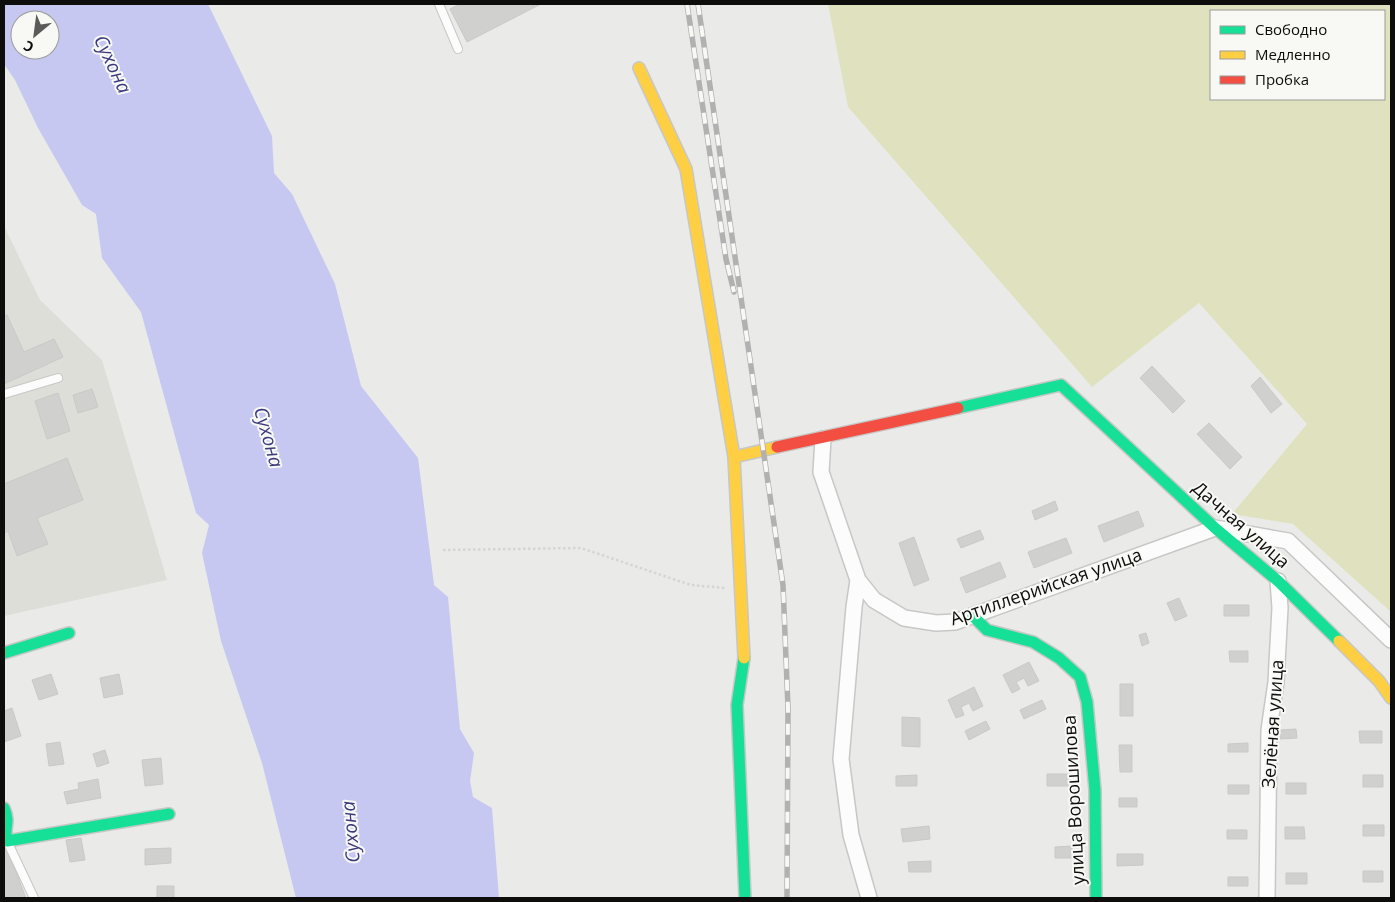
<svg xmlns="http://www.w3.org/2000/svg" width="1395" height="902" font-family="'Open Sans',sans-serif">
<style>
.built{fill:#ddded8}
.green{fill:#e0e2bf;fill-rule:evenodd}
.water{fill:#c6c8f1;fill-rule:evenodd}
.building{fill:#d0d1cf;stroke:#c9c9c8}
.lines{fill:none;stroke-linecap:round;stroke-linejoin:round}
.lane-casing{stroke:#c7c7c6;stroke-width:10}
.street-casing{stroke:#c7c7c6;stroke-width:18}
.fast-casing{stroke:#c7c7c6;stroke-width:14}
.slow-casing{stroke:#c7c7c6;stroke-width:14}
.jam-casing{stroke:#c7c7c6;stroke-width:14}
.path{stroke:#d5d5d5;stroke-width:2.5;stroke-dasharray:2.5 2.5;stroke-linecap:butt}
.lane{stroke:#fcfcfc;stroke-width:8}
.street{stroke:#fcfcfc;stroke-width:15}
.fast{stroke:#16e098;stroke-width:11}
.slow{stroke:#ffcf43;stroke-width:11}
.jam{stroke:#f24e42;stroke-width:11}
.rail-casing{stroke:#b1b1b1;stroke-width:5.5}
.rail{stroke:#f8f9f5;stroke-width:4;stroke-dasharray:11;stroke-linecap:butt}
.labels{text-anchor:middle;stroke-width:4;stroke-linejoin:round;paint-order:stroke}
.street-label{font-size:18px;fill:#0d0d0c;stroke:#f8f9f5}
.water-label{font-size:19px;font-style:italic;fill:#3c397d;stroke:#f8f9f5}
</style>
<rect width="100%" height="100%" fill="#eaeae9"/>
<!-- built -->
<path class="built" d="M4,226L40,300L102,360L167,580L4,616Z"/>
<!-- green -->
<path class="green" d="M828,4H1391V612L1293,524L1232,514L1307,424L1199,303L1092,387L848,107ZM1211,11H1384V99H1211Z"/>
<!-- water -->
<path class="water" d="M4,4H208L272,136L274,173L292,194L335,284L361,386L418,458L434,585L448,597L460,729L474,753L470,781L473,797L492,808L499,898H296L262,763L221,641L202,553L209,525L196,513L141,312L102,258L96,214L82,205L38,128L15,80L4,64ZM20,20H50V50H20Z"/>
<!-- building -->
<path class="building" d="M460,4H541L467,42L450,9Z
M7,315L24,352L54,339L63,357L4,384V316Z
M1152,366L1185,401L1173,413L1140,378Z
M1260,377L1282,404L1271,413L1251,386Z
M92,389L98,407L78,413L73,395Z
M58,393L70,431L47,439L35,401Z
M1209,423L1242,457L1230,469L1197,434Z
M67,458L83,500L37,518L48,544L17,556L8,531L4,533V484Z
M1055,501L1058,510L1035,520L1032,511Z
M1138,511L1144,526L1104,542L1098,526Z
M980,530L984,539L961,548L957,539Z
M914,537L929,580L914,586L899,543Z
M1066,538L1072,553L1034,568L1028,552Z
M1000,562L1006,577L966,593L960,578Z
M1179,598L1187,616L1175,621L1167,603Z
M1224,605H1249V616H1224Z
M1146,633L1149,643L1142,646L1139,635Z
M1229,651H1248V662H1230Z
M1029,662L1039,681L1028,686L1024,678L1016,682L1020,689L1012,693L1003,675Z
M51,674L58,694L39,700L32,680Z
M119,674L123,694L104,698L100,678Z
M1120,684H1133V716H1120Z
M974,687L983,706L973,711L969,703L961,707L964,715L956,718L948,700Z
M1042,700L1046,709L1024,719L1020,710Z
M12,708L21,736L4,742V711Z
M902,717L920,718V747L902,746Z
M986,721L990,729L969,740L965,731Z
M1296,729L1297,738L1280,739V730Z
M1359,731H1382V743H1360Z
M60,742L64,764L49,766L46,744Z
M1248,743V752H1228V744Z
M1119,745H1132V772H1120Z
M105,750L109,763L97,767L93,754Z
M161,758L163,784L145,786L142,760Z
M1047,774H1071V786H1047Z
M917,775V786H896V776Z
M1363,775H1383V787H1363Z
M98,779L101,798L67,804L64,792L79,789L78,783Z
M1286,783H1306V794H1286Z
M1228,785H1249V794H1228Z
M1119,798H1137V807H1119Z
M1363,825H1384V836H1363Z
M929,826L930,839L903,842L901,829Z
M1285,827H1304L1305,839H1285Z
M1227,830H1247V839H1227Z
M81,838L85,860L70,862L66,840Z
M4,841L26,898H4Z
M1072,846L1073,858H1055V847Z
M171,848V863L145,865V849Z
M1117,854H1143V865L1117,866Z
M931,861V872H909L908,862Z
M1363,871H1383V882H1363Z
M1286,873H1307V884H1286Z
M1228,877H1248V886H1228Z
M157,886H174V898H157Z"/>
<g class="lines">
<defs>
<path id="lane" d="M439,4L458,49
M4,394L58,378
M8,843L34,898"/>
<path id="street" d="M823,439L821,472L858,580L874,600L904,618L936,623L955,622L1215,528L1288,541L1391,640
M858,580L854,607L841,759L851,835L869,898
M1267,898L1269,730L1276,682L1280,608L1278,581"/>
<path id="fast" d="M958,408L1061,385L1215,528L1278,581L1339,641
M973,616L987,630L1033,642L1059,658L1080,677L1087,702L1095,790L1096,898
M4,653L69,633
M744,658L737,705L745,898
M4,808C11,824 3,827 7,841L169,814"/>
<path id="slow" d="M639,68L686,169L734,457
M1339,641L1379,681L1391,698
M744,658L734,457L777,447"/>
<path id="jam" d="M777,447L958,408"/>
</defs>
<!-- lane casing -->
<use href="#lane" class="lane-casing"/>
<!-- street casing -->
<use href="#street" class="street-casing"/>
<!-- fast casing -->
<use href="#fast" class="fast-casing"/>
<!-- slow casing -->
<use href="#slow" class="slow-casing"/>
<!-- jam casing -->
<use href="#jam" class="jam-casing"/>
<!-- path -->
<path class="path" d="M443,550L581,548L691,585L725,588"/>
<!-- lane -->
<use href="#lane" class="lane"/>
<!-- street -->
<use href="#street" class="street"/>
<!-- fast -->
<use href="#fast" class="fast"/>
<!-- slow -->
<use href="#slow" class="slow"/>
<!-- jam -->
<use href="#jam" class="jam"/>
<defs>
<path id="rail" d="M687,4L726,259L734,292
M698,4L783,585L788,708L787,898"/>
</defs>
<!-- rail casing -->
<use href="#rail" class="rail-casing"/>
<!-- rail -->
<use href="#rail" class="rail"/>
</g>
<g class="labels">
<!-- street labels -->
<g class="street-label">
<text transform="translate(1241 525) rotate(41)" y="6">Дачная улица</text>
<text transform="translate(1046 587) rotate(-19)" y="6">Артиллерийская улица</text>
<text transform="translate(1273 724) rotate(-86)" y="6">Зелёная улица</text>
<text transform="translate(1074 800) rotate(-93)" y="6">улица Ворошилова</text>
</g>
<!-- water labels -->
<g class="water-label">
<text transform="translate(113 64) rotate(65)" y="7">Сухона</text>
<text transform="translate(269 437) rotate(74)" y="7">Сухона</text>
<text transform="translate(350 832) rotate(-95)" y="7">Сухона</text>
</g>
</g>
<!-- border -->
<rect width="1395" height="902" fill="none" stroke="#0d0d0c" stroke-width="10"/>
<!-- legend -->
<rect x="1210" y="10" width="175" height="90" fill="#f8f9f5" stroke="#9a9b98"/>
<rect x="1220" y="26" width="25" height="8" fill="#16e098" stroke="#9a9b98"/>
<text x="1255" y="35" font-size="15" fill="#0d0d0c">Свободно</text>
<rect x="1220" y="51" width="25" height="8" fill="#ffcf43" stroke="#9a9b98"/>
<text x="1255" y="60" font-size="15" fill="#0d0d0c">Медленно</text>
<rect x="1220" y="76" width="25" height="8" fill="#f24e42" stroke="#9a9b98"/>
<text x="1255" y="85" font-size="15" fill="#0d0d0c">Пробка</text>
<!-- north arrow -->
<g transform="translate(35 35) rotate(209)"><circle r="24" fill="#f8f9f5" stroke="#9a9b98"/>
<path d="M0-4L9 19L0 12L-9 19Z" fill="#5a5a59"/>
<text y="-8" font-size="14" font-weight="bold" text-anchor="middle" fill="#0d0d0c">С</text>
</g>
</svg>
